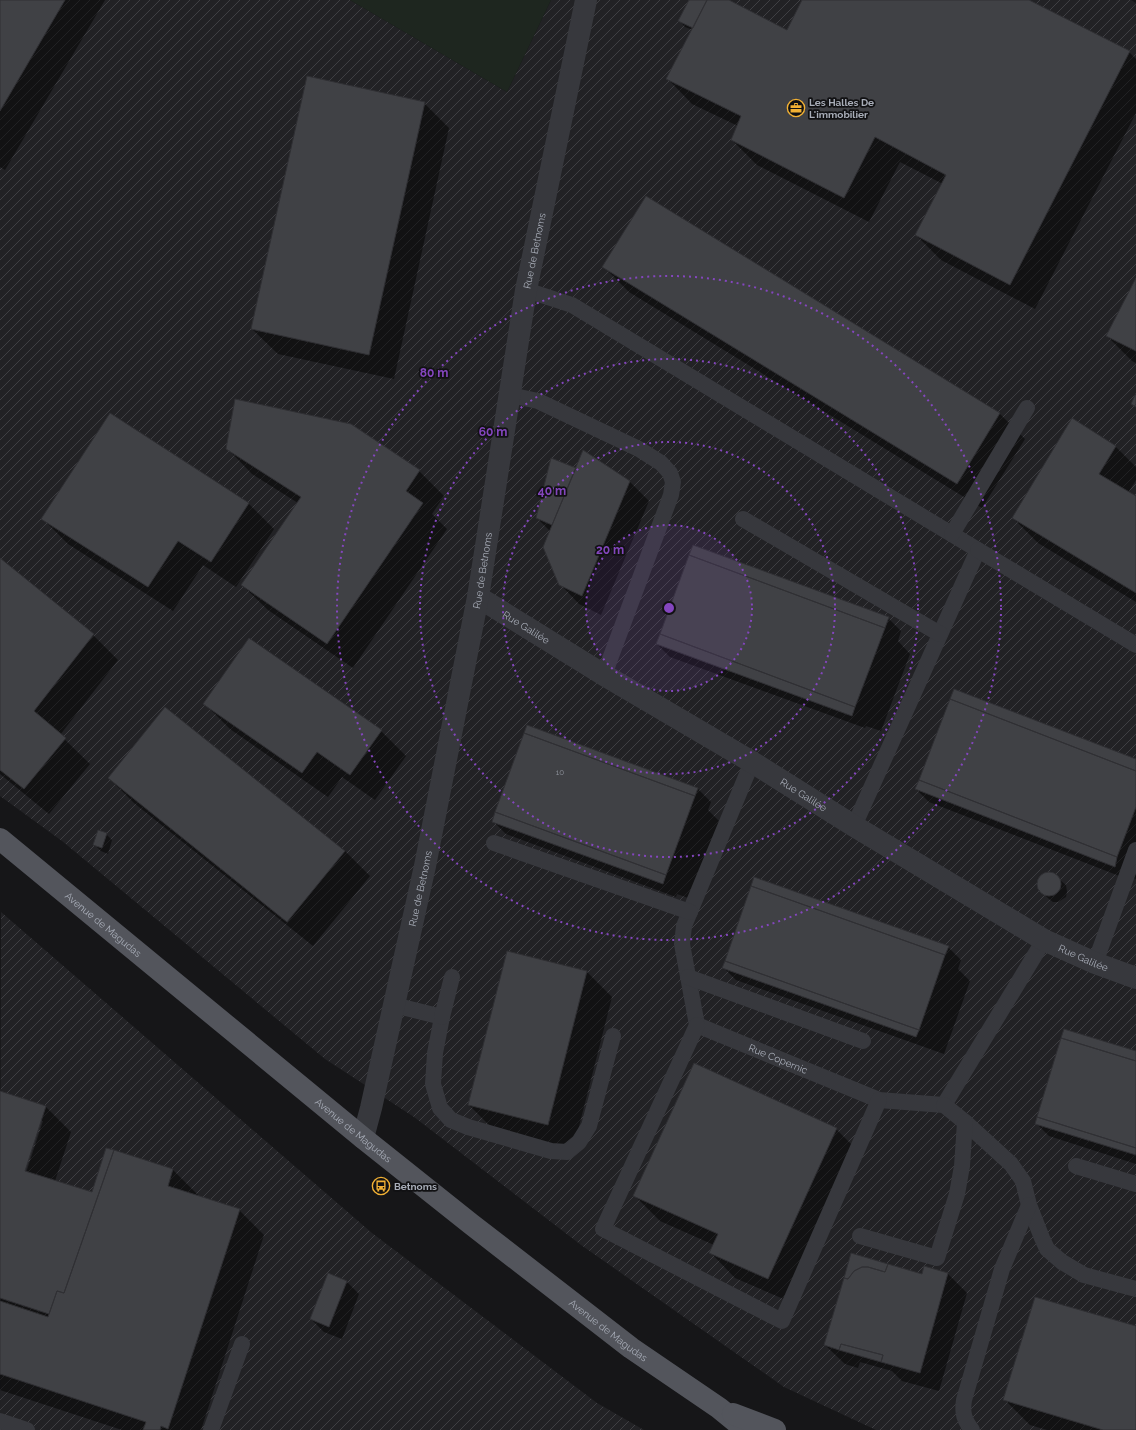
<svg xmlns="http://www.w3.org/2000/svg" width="1136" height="1430" font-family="Raleway,sans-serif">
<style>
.industrial{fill:url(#industrial-furrows)}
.grass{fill:#1e261f}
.shadow{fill:#0007;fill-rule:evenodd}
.building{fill:#404145;stroke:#303034}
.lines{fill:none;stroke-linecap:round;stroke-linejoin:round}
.lane{stroke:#37383d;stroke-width:16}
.street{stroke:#37383d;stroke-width:22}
.primary{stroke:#53555c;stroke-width:22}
.ring{fill:none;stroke:#8446be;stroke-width:2;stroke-dasharray:2 4}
.labels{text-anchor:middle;stroke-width:3.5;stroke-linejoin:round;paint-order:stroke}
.number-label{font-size:8px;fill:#8e929b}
.poi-label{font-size:10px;font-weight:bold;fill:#a8adb8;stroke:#111113;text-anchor:start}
.street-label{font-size:10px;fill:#a8adb8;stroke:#111113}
.centre{fill:#8446be;stroke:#111113;stroke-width:2}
.ring-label{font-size:12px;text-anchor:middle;font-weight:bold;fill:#8446be;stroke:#111113;stroke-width:3.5;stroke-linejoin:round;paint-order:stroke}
</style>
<defs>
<pattern id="industrial-furrows" width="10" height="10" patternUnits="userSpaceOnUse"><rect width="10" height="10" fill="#222225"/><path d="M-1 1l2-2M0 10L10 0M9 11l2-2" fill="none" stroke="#3f3f43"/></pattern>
</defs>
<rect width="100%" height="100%" fill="#161618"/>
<!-- industrial -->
<path class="industrial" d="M0,0H350L507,92L551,0H1131L1136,3V1430H876L784,1387L581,1245L414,1117L325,1059L62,841L0,796Z
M1,912L372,1233L597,1403L644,1430H0Z"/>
<!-- grass -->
<path class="grass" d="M350,0H551L507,92Z"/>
<!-- shadow -->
<path class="shadow" d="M0,0H105L5,170L0,167Z
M690,0H727L787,31L803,0H1027L1129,52L1136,59V113L1035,309L941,260L916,235L943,184L900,162L869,222L757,165L732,140L738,126L692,104L667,78L693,30L685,27L679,20Z
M424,103L449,128L394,379L278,354L252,329Z
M646,198L1000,414L1025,439L982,508L629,292L604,267Z
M1136,280V363L1132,361L1107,336Z
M110,414L249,504L274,529L236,587L203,565L173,611L68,544L43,519Z
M1073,419L1116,447L1136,467V480L1128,493L1136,497V602L1038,543L1013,518Z
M227,448L419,471L444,496L432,514L447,529L353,668L268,610L242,585L298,503L252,474Z
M576,469L629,481L649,501L601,615L579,604L560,584L550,531L537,518Z
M0,560L93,635L118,660L60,735L90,764L49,814L0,774Z
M888,618L901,631L898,641L910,654L881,731L866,726L865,728L670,657L657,644Z
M205,704L381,731L406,756L375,800L342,777L328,797L230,729Z
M165,709L345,851L370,876L313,946L134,803L109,778Z
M528,727L698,789L711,802L708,810L720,822L691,899L677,894L676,897L506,834L493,821Z
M1136,760V879L1128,876L1127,879L929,802L916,789Z
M106,834L112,840L108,854L101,851L95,845Z
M1051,873L1066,885L1067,892L1066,897L1058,902H1053L1049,899L1039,889L1038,884L1039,880L1043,874Z
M948,947L961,960L958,969L970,981L944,1054L736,980L723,967Z
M587,972L612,997L573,1150L494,1130L469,1105Z
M1136,1052V1164L1049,1136L1036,1123Z
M0,1092L46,1107L71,1132L55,1181L93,1193L107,1149L173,1170L198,1195V1196L239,1210L264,1235L201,1430H122L0,1390ZM40,1121H43L25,1176L23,1175Z
M836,1129L861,1154L793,1303L735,1278L710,1252L714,1245L660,1221L635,1196Z
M925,1268L948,1274L967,1293L939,1391L902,1381L892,1371L860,1362L858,1368L845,1364L825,1345L923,1275Z
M346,1281L359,1294L342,1339L324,1332L311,1319Z
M1136,1327V1430H1047L1030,1425L1005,1400Z"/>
<!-- building -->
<path class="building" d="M0,0H65L0,111Z
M689,0H707L693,28L678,21Z
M707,0H729L787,30L802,0H1029L1130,51L1010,285L915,235L946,175L875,137L844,198L731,140L741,116L666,79Z
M307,76L425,102L369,355L251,329Z
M646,196L1000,413L957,484L602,267Z
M1136,278V351L1106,336Z
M1136,393V407L1131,404Z
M235,399L351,424L420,470L406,491L423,503L327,644L241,585L301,497L226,449Z
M110,413L249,503L211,562L178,541L148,587L41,519Z
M1072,418L1116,446L1099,474L1136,496V593L1012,518Z
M583,450L630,481L582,596L559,585L543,547Z
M551,458L576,468L552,525L536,518Z
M693,545L889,617L885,628L689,555Z
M689,555L885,628L855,707L660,634Z
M0,558L94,634L34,711L66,738L24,789L0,770Z
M660,634L855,707L852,716L656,644Z
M249,638L382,730L350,775L317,752L302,773L203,704Z
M954,689L1136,759V771L950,699Z
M950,699L1136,771V807L1117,857L919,780Z
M165,707L345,851L287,922L108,778Z
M527,725L698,788L695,796L524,733Z
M524,733L695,796L666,875L495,812Z
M919,780L1117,857L1115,867L915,789Z
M495,812L666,875L663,884L492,822Z
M98,830L107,833L102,848L93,845Z
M1037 884a12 12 0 1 1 24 0a12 12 0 1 1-24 0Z
M754,877L949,946L945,955L751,886Z
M751,886L945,955L919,1030L725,961Z
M507,951L587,971L548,1125L468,1105Z
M725,961L919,1030L916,1037L722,968Z
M1064,1029L1136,1051V1061L1061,1038Z
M1061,1038L1136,1061V1148L1037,1117Z
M694,1063L837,1128L768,1279L709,1253L718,1234L633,1196Z
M0,1091L46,1106L25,1171L92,1192L106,1148L114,1150L64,1293L57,1291L49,1314L0,1298Z
M1037,1117L1136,1148V1155L1035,1124Z
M114,1150L173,1169L168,1186L240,1209L168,1429L161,1426L160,1430H143L146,1422L0,1374V1301L48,1317L57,1291L64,1293Z
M851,1253L888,1264L885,1272L868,1267H862L854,1271L848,1279L844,1278Z
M888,1264L922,1274L924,1266L948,1273L920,1373L881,1362L883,1355L841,1344L839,1350L824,1345L844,1278L848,1279L854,1271L862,1267H868L885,1272Z
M328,1273L347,1281L329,1327L310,1319Z
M1035,1297L1136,1326V1430H1103L1003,1400Z
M841,1344L883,1355L881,1362L839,1350Z"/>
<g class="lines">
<!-- lane -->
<g class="lane">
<path d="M526,290L572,305L978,550L854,826"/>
<path d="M510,395L538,401L639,449L661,463L670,473L673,482L671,495L604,675"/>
<path d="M743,519L940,634"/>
<path d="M952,534L1027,408"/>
<path d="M978,550L1136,645"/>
<path id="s1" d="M752,762L684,926L682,944L697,1025L879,1100L944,1105L1044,940"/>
<path d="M494,843L690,912"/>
<path d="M1095,963L1136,850"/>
<path d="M688,977L863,1041"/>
<path d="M394,1005L442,1017L435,1053L433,1084L440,1108L451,1120L468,1127L551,1151L567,1152L579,1142L589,1126L613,1036"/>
<path d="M442,1017L452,977"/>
<path d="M697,1025L603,1229L782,1321L879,1100"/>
<path d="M944,1105L965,1122L1011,1164L1023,1181L1029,1205L1042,1238L1047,1249L1062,1262L1084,1275L1136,1289"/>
<path d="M1076,1166L1136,1184"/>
<path d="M860,1236L937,1258L957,1194L962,1166L965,1122"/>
<path d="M0,1421L27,1430"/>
<path d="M211,1430L242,1344"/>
<path d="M972,1430C964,1420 962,1413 964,1400L1002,1269L1029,1205"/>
</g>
<!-- street -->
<g class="street">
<path id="s2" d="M478,597L604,675L752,762L854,826L1044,940L1095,963L1136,978"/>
<path id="s3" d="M363,1138L371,1108L425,866L478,597L526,290L586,0"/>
</g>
<!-- primary -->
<g class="primary">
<path id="s4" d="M0,839L363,1138L471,1224L631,1348L719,1408L746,1430"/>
<path d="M733,1414L775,1430"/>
</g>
</g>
<!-- distance rings -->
<circle cx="669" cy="608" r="83" fill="#8446be" fill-opacity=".12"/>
<g class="ring">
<circle cx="669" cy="608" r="83"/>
<circle cx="669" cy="608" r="166"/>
<circle cx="669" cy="608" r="249"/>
<circle cx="669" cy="608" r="332"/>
</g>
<!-- icons -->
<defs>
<symbol id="office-ring" viewBox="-11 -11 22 22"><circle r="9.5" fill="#111113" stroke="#f2b134" stroke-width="1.5"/><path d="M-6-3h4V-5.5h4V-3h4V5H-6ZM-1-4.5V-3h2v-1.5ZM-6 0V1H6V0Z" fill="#f2b134"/></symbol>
<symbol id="bus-ring" viewBox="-11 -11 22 22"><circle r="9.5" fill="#111113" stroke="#f2b134" stroke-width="1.5"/><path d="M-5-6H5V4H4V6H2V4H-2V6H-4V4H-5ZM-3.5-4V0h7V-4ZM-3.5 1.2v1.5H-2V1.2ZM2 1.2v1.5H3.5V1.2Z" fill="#f2b134"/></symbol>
</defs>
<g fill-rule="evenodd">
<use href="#office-ring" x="786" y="98" width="20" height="20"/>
<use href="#bus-ring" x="371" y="1176" width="20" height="20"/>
</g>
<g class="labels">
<!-- number labels -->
<g class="number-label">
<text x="560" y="775">10</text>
</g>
<!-- poi labels -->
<g class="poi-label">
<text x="809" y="106">Les Halles De<tspan x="809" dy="12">L'immobilier</tspan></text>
<text x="394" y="1190">Betnoms</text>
</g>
<!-- street labels -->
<g class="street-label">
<text dy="4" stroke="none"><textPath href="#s3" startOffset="904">Rue de Betnoms</textPath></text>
<text dy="4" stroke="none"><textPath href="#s3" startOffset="580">Rue de Betnoms</textPath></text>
<text dy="4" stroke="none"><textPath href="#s2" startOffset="57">Rue Galilée</textPath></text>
<text dy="4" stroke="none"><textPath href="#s2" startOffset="381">Rue Galilée</textPath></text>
<text dy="4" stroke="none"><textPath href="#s3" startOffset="256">Rue de Betnoms</textPath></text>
<text dy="4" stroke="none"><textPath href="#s4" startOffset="134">Avenue de Magudas</textPath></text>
<text dy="4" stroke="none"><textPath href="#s2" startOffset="705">Rue Galilée</textPath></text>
<text dy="4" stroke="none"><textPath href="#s1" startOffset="366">Rue Copernic</textPath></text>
<text dy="4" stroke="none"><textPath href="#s4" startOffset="458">Avenue de Magudas</textPath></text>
<text dy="4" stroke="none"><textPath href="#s4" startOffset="782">Avenue de Magudas</textPath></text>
</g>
</g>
<circle cx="669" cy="608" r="6" class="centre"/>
<g class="ring-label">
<text x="434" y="377">80 m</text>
<text x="493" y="436">60 m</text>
<text x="552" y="495">40 m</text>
<text x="610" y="554">20 m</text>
</g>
</svg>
